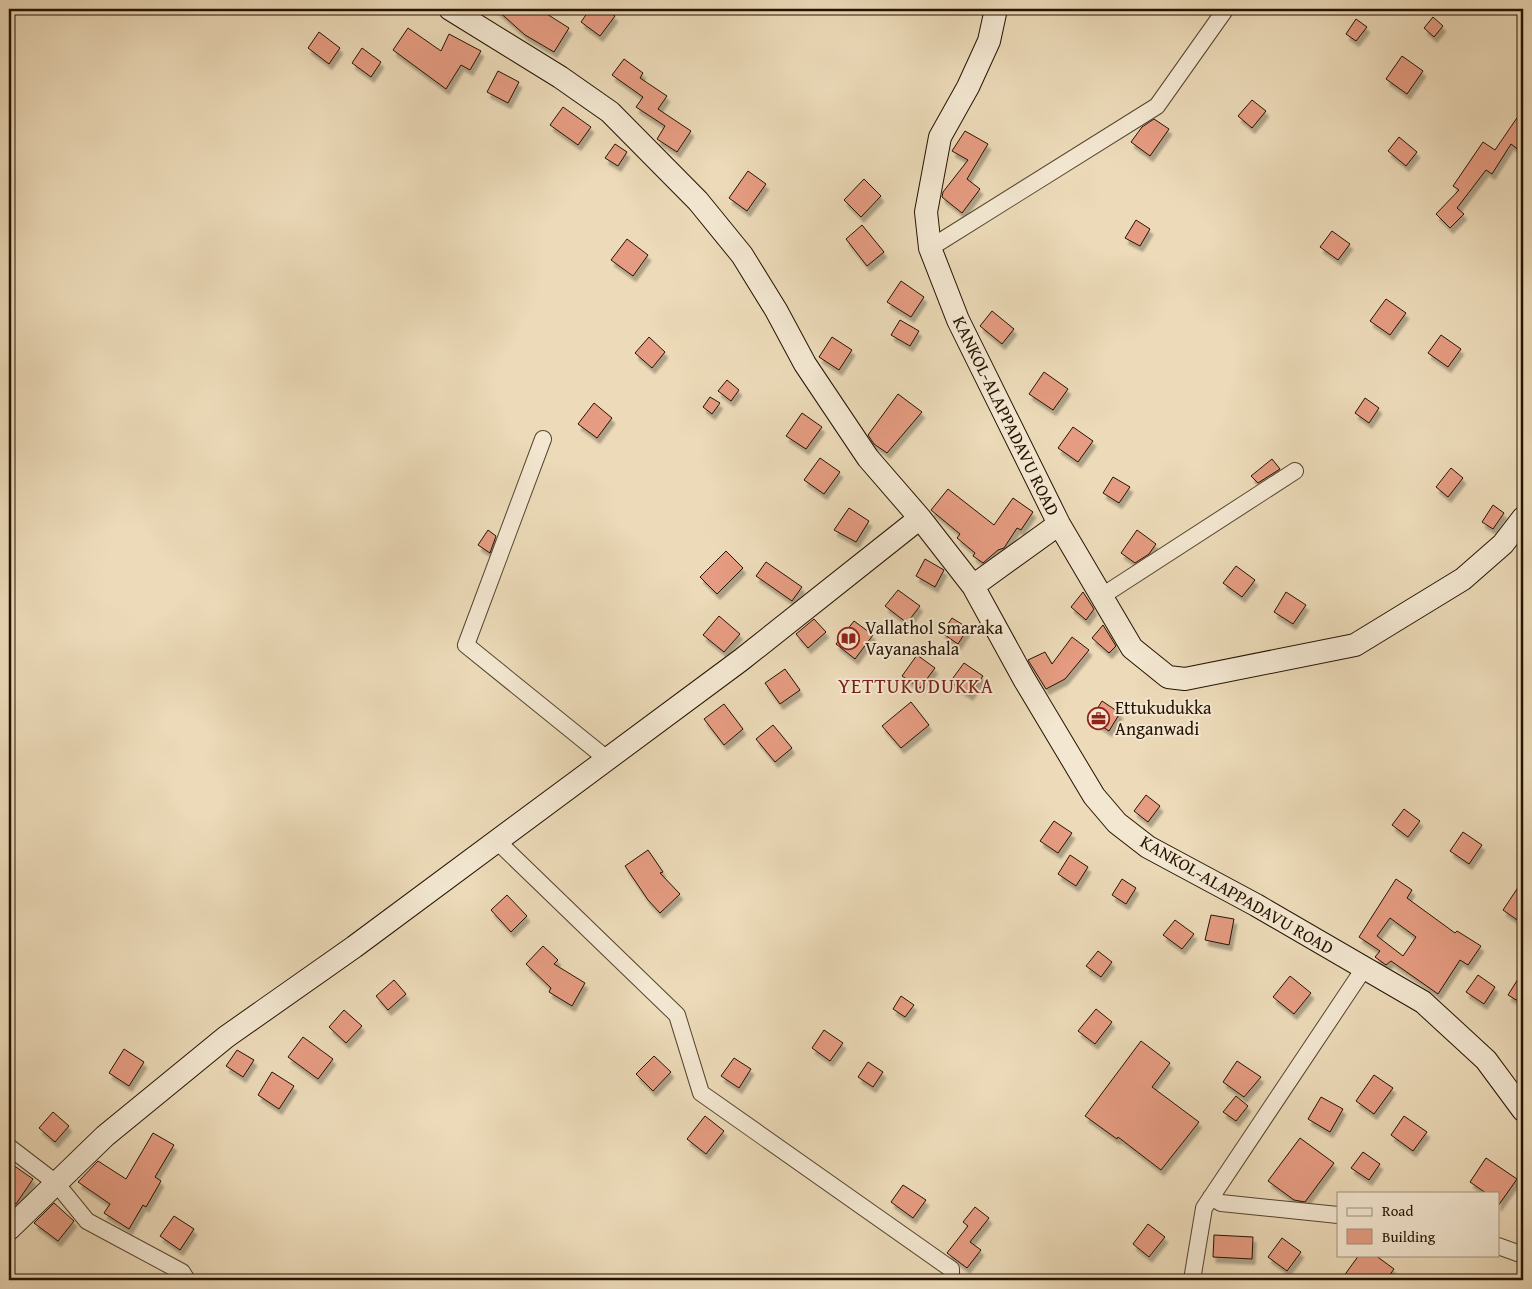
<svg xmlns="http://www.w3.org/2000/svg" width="1532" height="1289" font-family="'Gentium Book Plus',serif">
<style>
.building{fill:#e69c82;stroke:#241300;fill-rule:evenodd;filter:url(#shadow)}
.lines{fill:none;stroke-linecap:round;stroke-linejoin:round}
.street-casing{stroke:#56452e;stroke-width:18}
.secondary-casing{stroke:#241300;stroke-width:24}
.street{stroke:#f3e7d1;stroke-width:16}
.secondary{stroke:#f3e7d1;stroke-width:22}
.labels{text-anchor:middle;stroke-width:4;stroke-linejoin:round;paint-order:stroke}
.street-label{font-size:18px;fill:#241300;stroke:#f3e7d1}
.poi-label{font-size:18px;fill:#241300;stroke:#f3e7d1;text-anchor:start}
.quarter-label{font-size:20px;letter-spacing:1px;fill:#7a1f14;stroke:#f3e7d1}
</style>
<defs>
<filter id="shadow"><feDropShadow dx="3" dy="5.5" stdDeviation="1" flood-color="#0004"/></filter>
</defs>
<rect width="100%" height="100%" fill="#ecdab8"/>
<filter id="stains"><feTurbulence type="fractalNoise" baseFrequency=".004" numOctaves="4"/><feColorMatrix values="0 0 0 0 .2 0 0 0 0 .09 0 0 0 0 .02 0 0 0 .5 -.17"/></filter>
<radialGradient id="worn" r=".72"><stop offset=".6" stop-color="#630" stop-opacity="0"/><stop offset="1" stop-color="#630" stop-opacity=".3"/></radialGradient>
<!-- building -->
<path class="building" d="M496,9H539L569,28L554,52L525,35Z
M590,9H605L615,16L600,36L581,22Z
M1433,17L1443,26L1434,37L1424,28Z
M1356,19L1367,27L1356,41L1346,34Z
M408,28L441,51L449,34L481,51L470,70L461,65L446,89L393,50Z
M319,32L340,48L329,64L308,48Z
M362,48L381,62L371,77L352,63Z
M1402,56L1423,71L1407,94L1386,79Z
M624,59L643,73L640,78L667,96L658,109L691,131L677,152L657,139L665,126L636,107L643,97L612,75Z
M498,71L519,82L508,103L487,92Z
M1252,100L1266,111L1252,128L1238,116Z
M563,107L591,127L578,145L550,125Z
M1523,109V153L1511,144L1492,174L1486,170L1457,208L1464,214L1450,228L1436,214L1459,190L1453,186L1483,142L1495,150Z
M1154,119L1169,129L1150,156L1131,142L1142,127Z
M965,131L988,144L967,179L980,189L962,213L942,197L943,192L968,160L952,151Z
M1399,137L1417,152L1406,166L1388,151Z
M615,144L627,152L618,166L605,158Z
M748,171L766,184L747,211L729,198Z
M864,179L881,196L861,217L844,200Z
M1136,220L1150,229L1140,246L1125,238Z
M862,225L884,252L867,266L846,239Z
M1332,231L1350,244L1338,260L1320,247Z
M627,239L648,255L633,276L611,260Z
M901,281L924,297L911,317L887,302Z
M1386,299L1406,313L1390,335L1370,321Z
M992,311L1014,329L1002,344L980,326Z
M900,320L919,331L910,346L891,335Z
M1441,335L1461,349L1448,367L1428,353Z
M649,337L665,352L652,368L635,353Z
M832,337L852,350L839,370L819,357Z
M1044,372L1068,389L1053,410L1029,394Z
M727,380L739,390L731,401L718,391Z
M898,394L922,412L887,453L874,444L868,435Z
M710,397L720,403L712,414L703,407Z
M1365,398L1379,408L1369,423L1355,413Z
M594,403L612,418L597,438L578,424Z
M802,413L822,427L806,449L786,436Z
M1073,427L1093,441L1078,462L1058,448Z
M820,458L840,472L824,494L804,480Z
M1272,459L1280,469L1258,483L1251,476Z
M1451,468L1463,478L1448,497L1436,487Z
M1113,477L1130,487L1119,503L1103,493Z
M948,489L994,525L1013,498L1033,512L1021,530L1017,528L1004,548L998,550L983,563L973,556L975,553L957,538L960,534L931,510Z
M1493,505L1504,513L1493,529L1482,522Z
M849,508L869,521L856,542L834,530Z
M488,530L496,536L490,553L478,545Z
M1137,530L1156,544L1149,554L1135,563L1121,553Z
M726,551L743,568L717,594L700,577Z
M925,559L944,570L935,587L916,576Z
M766,562L802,587L792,601L756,576Z
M1236,566L1255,580L1242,597L1223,583Z
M898,590L920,606L907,623L885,606Z
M1083,592L1094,609L1086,620L1071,607Z
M1286,592L1306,605L1293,624L1274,612Z
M719,616L740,634L724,652L703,635Z
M952,618L968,628L958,644L942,633Z
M814,619L826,632L808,648L796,634Z
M854,621L873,635L855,659L836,644Z
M1103,625L1116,646L1109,653L1092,638Z
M1072,637L1089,650L1065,679L1046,689L1028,660L1045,652L1052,664Z
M917,655L935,668L920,688L902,676Z
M964,663L983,676L970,695L950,682Z
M785,669L800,690L780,704L765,683Z
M1102,701L1120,713L1109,731L1091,719Z
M911,702L929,725L901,748L882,726Z
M724,704L743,729L724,745L704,719Z
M773,725L792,748L775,762L756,739Z
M1146,795L1160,806L1148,822L1134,811Z
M1404,809L1420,821L1408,837L1392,825Z
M1054,821L1072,833L1058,853L1040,841Z
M1463,832L1482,845L1469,864L1450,851Z
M648,850L663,872L660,873L680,894L660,913L648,900L625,866Z
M1070,855L1088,867L1076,886L1058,874Z
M1122,879L1136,888L1126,904L1112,895Z
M1396,879L1412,890L1407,898L1455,933L1457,931L1481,946L1468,965L1460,960L1438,994L1391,961L1386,965L1375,957L1380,951L1359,937ZM1390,918L1416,937L1403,956L1377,936Z
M1523,880V924L1503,910Z
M507,895L527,916L511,932L491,910Z
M1211,915L1234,919L1229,945L1205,940Z
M1175,920L1194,934L1182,949L1163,935Z
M543,946L558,960L554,964L585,983L572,1006L549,992L551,988L526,964Z
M1098,951L1112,962L1101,977L1086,966Z
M1523,971V1004L1508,995Z
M1478,975L1495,987L1484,1004L1466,992Z
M1290,976L1311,993L1294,1014L1273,997Z
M394,980L406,994L388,1010L376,996Z
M901,996L914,1005L905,1017L893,1009Z
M1096,1009L1112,1022L1095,1044L1078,1031Z
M344,1010L362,1026L346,1043L329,1027Z
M824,1030L843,1043L830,1061L812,1048Z
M303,1037L333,1059L318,1079L288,1057Z
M1141,1041L1170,1063L1152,1087L1199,1122L1161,1170L1118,1137L1117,1139L1085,1116Z
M124,1049L144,1062L129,1086L109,1073Z
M237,1050L254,1060L243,1077L226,1066Z
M654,1056L671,1072L653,1091L636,1074Z
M734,1058L751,1069L739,1088L721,1076Z
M1237,1061L1261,1077L1244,1097L1223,1082Z
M868,1062L883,1072L873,1087L858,1077Z
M272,1072L294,1086L279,1109L258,1095Z
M1374,1075L1393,1088L1374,1114L1356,1101Z
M1236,1096L1248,1106L1236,1121L1223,1112Z
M1321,1097L1343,1109L1330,1132L1308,1119Z
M53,1112L69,1126L55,1142L39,1128Z
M705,1116L724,1131L706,1154L687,1139Z
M1404,1116L1427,1132L1413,1151L1391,1135Z
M153,1133L174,1145L155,1177L161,1181L146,1207L143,1205L129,1229L104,1213L110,1204L78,1182L98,1161L126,1179Z
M1300,1138L1334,1163L1305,1202L1294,1200L1268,1181Z
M1363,1152L1380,1164L1369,1180L1351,1168Z
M1486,1158L1517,1179L1498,1206V1193H1486L1470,1182Z
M13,1165L33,1179L16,1204L9,1199V1171Z
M903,1185L926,1200L913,1218L891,1202Z
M54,1203L74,1221L58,1241L34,1223Z
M975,1207L989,1218L970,1242L981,1250L967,1268L947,1253L968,1226L963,1222Z
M174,1216L194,1229L180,1250L160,1236Z
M1148,1224L1165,1237L1149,1257L1133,1244Z
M1214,1235L1253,1237L1252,1259L1213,1257Z
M1282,1238L1301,1252L1287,1271L1268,1257Z
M1359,1255H1375L1394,1269L1386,1280H1341Z"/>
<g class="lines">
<defs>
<path id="street" d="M930,248L1157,106L1225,10
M543,439L466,645L607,759
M1102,596L1295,471
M497,841L677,1015L701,1093L951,1269V1280
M9,1147L56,1183L87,1221L182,1272L187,1280
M1211,1197L1221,1203L1338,1215
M1498,1246L1523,1255
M1192,1280L1204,1208L1365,967"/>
<path id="secondary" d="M450,9L560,77L610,112L698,201L742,255L776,310L805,364L868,458L920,518L973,586L1024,679L1094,796L1117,823L1148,847L1256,905L1423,1002L1486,1060L1523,1110
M996,9L989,41L968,87L940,137L926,212L930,248L958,320L1059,524L1132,648L1168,677L1185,679L1355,645L1463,579L1503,544L1523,518
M973,586L1059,524
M9,1229L105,1136L226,1037L354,947L741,660L920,518"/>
</defs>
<!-- street casing -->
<use href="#street" class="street-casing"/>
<!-- secondary casing -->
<use href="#secondary" class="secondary-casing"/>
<!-- street -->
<use href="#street" class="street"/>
<!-- secondary -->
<use href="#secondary" class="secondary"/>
</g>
<!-- icons -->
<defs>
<symbol id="library-ring" viewBox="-11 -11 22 22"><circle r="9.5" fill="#f3e7d1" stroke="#8f2418" stroke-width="1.5"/><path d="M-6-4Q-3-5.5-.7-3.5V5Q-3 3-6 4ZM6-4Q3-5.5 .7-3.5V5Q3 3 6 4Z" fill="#8f2418"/></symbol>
<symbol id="office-ring" viewBox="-11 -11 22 22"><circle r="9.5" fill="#f3e7d1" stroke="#8f2418" stroke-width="1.5"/><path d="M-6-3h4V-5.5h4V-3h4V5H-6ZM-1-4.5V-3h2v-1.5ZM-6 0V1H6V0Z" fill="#8f2418"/></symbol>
</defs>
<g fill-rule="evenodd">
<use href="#library-ring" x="836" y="626" width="25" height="25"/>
<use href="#office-ring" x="1086" y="706" width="25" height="25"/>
</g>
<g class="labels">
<!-- street labels -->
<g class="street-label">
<text transform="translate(1006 416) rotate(64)" y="6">KANKOL-ALAPPADAVU ROAD</text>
<text transform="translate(1237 895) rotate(30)" y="6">KANKOL-ALAPPADAVU ROAD</text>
</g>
<!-- poi labels -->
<g class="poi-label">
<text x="865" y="634">Vallathol Smaraka<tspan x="865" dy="21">Vayanashala</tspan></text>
<text x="1115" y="714">Ettukudukka<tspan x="1115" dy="21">Anganwadi</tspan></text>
</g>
<!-- quarter labels -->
<g class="quarter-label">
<text x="916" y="693">YETTUKUDUKKA</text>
</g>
</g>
<!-- margin -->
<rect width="1532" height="1289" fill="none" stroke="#ecdab8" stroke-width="30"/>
<rect x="10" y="10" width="1512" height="1269" fill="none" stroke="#241300" stroke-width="2.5"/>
<rect x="15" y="15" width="1502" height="1259" fill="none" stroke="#241300"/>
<!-- legend -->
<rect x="1337" y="1192" width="162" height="65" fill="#f3e7d1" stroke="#a0927d"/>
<rect x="1347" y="1208" width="25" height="8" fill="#f3e7d1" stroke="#a0927d"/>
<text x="1382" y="1216" font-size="15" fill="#241300">Road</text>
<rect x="1347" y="1229" width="25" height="15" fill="#e69c82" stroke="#a0927d"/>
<text x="1382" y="1242" font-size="15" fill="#241300">Building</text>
<rect width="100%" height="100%" filter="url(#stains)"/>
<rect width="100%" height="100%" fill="url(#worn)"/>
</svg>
